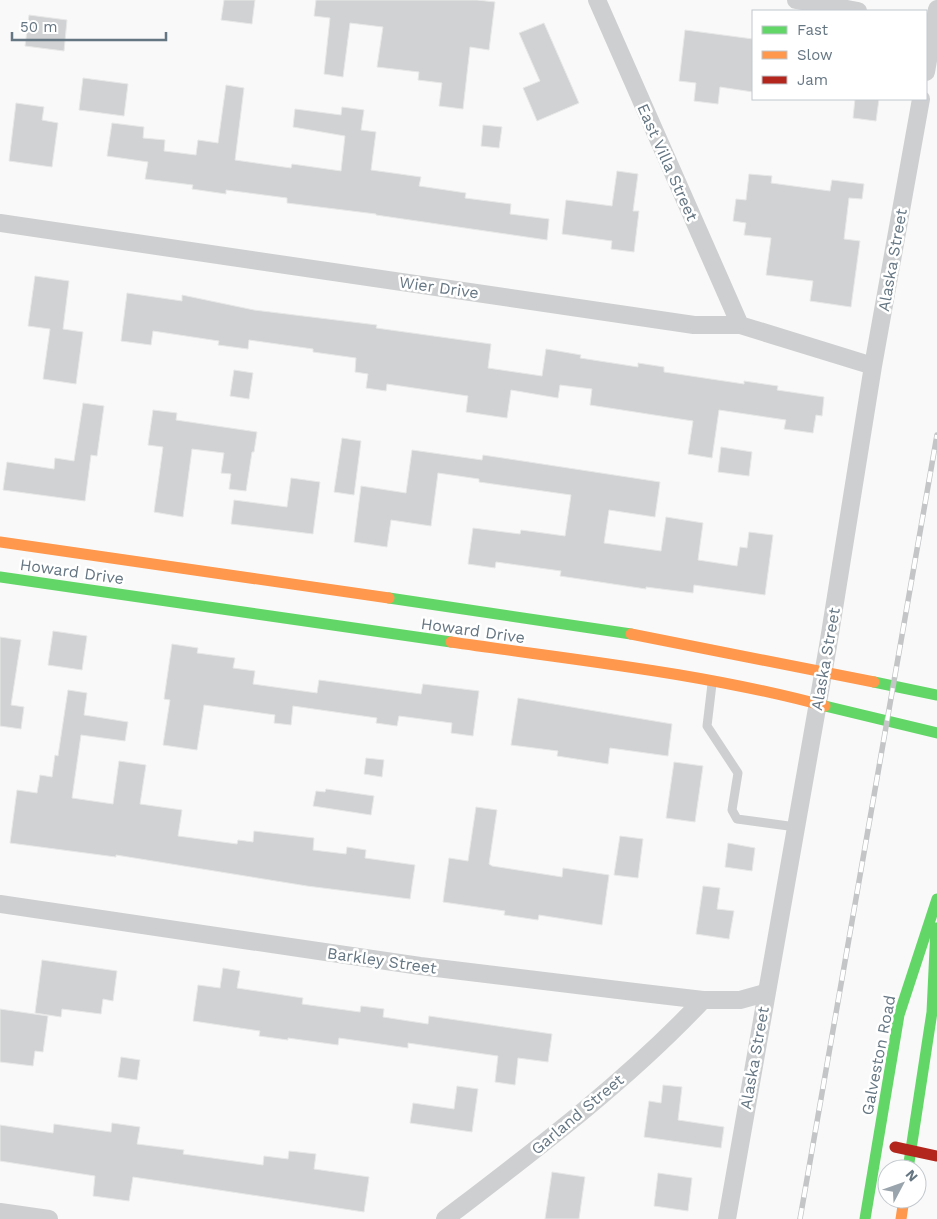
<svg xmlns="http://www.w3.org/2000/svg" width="937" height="1219" font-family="'Work Sans',sans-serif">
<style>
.building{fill:#d0d2d3;stroke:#e8e8e8}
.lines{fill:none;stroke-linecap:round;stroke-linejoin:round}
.lane{stroke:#cecfd0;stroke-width:9}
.street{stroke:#cecfd0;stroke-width:18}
.fast{stroke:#63d668;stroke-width:11}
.slow{stroke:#ff974d;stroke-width:11}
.jam{stroke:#b3261e;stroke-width:11}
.rail-casing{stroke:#c3c5c6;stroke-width:5.5}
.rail{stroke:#fff;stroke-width:4;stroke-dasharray:11;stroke-linecap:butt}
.labels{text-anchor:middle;stroke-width:5;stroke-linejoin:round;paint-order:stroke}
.street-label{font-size:16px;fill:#657683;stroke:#fff}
</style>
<rect width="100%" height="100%" fill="#f9f9f9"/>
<!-- building -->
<path class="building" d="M224,0H255L252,24L221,20Z
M316,0H477L495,2L489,50L470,47L463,109L439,106L442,83L418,80L419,72L377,67L383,27L350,23L343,77L324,74L330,18L314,16Z
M29,15L67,20L64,51L25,46Z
M544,23L579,103L537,121L523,88L540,81L519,33Z
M685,30L753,39V92L720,87L718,104L694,101L696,83L679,81Z
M83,78L128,84L124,116L79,110Z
M226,85L244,88L235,160L291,168L292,164L341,171L345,136L293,127L295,109L341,115L342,107L364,110L361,130L376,132L371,170L421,177L419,186L466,193L465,198L511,204L510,214L549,219L547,240L376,215V214L287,203V198L226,190V194L192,189L193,185L145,179L148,162L107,156L112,123L144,127L143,138L165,140L164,151L196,155L198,140L218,143Z
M855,99H879L876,121L853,118Z
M16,103L44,107L42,120L58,123L52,167L9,161Z
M483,125L502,127L499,148L481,146Z
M617,171L638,174L633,211H639L634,252L611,249L612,241L562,234L566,200L612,206Z
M749,174L772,176L771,183L830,191L832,180L864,184L862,199L849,198L844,239L860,241L851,307L810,301L813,281L766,275L771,238L744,235L746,223L733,221L736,199L746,200Z
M35,276L69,281L63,329L83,332L76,384L43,379L50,329L28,326Z
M127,293L182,301V295L254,310L377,325L376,328L491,344L488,368L542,376L546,349L581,355L580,358L638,367V363L664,367V372L744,384V381L778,386L777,390L824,397L822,416L816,415L813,433L784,429L786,420L719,410L712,458L688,454L693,421L590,405L592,389L560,385L558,398L511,390L507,418L466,412L468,396L387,384L386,391L366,388L368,374L355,372L356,358L313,352V349L249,340L248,349L218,345L219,341L153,331L151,345L121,341Z
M234,370L253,373L249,399L230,396Z
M83,403L104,406L97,456L91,455L85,501L3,490L7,462L54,469L55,458L74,461Z
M153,410L177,413L176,420L257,432L254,452H252L246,491L229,489L231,474L221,473L224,453L192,449L183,517L154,512L163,447L148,445Z
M342,438L361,441L354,495L334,492Z
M721,447L752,452L749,476L718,472Z
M412,450L482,460L483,455L660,482L655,517L609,510L604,543L661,551L666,517L703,523L698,560L737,566L740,547L747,548L749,532L773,535L765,595L694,585L693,593L646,587V589L560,576L561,571L496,562L495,568L468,564L473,528L520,534L521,530L565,536L571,495L479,482V479L438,473L431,526L391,520L387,547L354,542L361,486L406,493Z
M291,478L320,482L313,534L231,524L234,500L287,507Z
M53,631L87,636L82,670L48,665Z
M0,637L21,640L11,705L24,707L21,729L0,726Z
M172,644L198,648L197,653L235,658L233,668L255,671L253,684L317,693L319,680L421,694L423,684L479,691L473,736L451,733L452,723L399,716L397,726L376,723L377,718L293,706L291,725L274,723L275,715L204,705L197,750L163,745L170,700L164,699Z
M68,690L87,693L84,715L128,722L125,741L81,735L72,798L113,804L119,761L146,765L140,804L182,810L178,836L237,844L238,840L253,842L254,831L314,838L313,850L346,854L347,847L366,850L365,858L415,865L410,899L307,886L116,855V857L10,843L17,790L37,793L40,775L52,777L55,755L58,756Z
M518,698L672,724L668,756L610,748L608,764L557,756L558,751L511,745Z
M366,758L384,760L382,777L364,774Z
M674,762L703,766L695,822L666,818Z
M326,789L374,796L371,815L313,806L316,791L325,792Z
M476,807L497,810L489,864L492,866L562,877L563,868L609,875L602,925L539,915L538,920L504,915L505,911L443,902L449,858L468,861Z
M620,836L643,839L638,878L614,875Z
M728,843L755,848L752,871L725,867Z
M703,886L720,888L717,909L734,911L729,939L696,934Z
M42,960L117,971L113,1001L103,999L101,1014L62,1009L61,1017L35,1013Z
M223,968L240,971L237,988L303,998L302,1004L360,1012L361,1006L384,1009L383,1017L428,1024L429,1016L552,1034L548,1062L518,1058L515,1085L495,1082L498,1056L408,1043V1048L339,1038L338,1045L288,1038V1040L259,1036L260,1031L193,1021L198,985L220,988Z
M0,1009L48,1016L43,1052L35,1051L33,1066L0,1062Z
M121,1057L140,1060L137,1080L118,1077Z
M663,1085L682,1087L678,1120L724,1127L721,1148L644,1137L649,1101L661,1103Z
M457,1086L478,1089L472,1132L410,1123L413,1103L454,1109Z
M112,1123L140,1127L137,1144L184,1150L183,1154L263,1165L264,1156L288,1159L289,1151L316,1154L314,1169L369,1177L364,1212L133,1177L129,1201L93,1196L95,1176L0,1161V1125L53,1133L54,1124L111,1132Z
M552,1172L585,1177L579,1219H545Z
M658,1173L692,1178L688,1211L654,1206Z"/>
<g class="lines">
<!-- lane -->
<path class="lane" d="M712,684L707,726L738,773L732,810L737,819L796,827"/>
<!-- street -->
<path class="street" d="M597,0L740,325
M796,0L858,11
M926,72L937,9
M0,223L694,325H740L873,366
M0,904L420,966L643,993L703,1000H740L765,993
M0,1212L49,1219
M445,1219C534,1151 626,1082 703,1000
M727,1219L828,646L873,366L921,99"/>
<!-- fast -->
<path class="fast" d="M0,577L451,642
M389,598L631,634
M874,682L937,695
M825,706L937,733
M908,1169L932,1012L936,928
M865,1219L899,1015L937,899"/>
<!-- slow -->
<path class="slow" d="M0,542L389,598
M631,634L874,682
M451,642C575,660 703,673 825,706
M901,1219L904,1199"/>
<!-- jam -->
<path class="jam" d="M895,1147L937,1156"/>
<defs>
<path id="rail" d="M800,1219L937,435"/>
</defs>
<!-- rail casing -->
<use href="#rail" class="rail-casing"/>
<!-- rail -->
<use href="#rail" class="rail"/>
</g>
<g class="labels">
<!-- street labels -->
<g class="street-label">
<text transform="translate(668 162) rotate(66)" y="6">East Villa Street</text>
<text transform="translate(892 260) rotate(-80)" y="6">Alaska Street</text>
<text transform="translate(439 287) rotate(8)" y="6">Wier Drive</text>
<text transform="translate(72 571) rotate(8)" y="6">Howard Drive</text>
<text transform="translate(473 630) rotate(8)" y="6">Howard Drive</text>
<text transform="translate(825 659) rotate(-80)" y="6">Alaska Street</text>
<text transform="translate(382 960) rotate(8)" y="6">Barkley Street</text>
<text transform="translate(878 1055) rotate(-79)" y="6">Galveston Road</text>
<text transform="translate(754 1058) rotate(-80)" y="6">Alaska Street</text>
<text transform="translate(577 1114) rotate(-40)" y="6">Garland Street</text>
</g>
</g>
<!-- legend -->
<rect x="752" y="10" width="175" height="90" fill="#ffffff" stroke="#c1c8cd"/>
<rect x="762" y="26" width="25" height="8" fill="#63d668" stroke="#c1c8cd"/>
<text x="797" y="35" font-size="15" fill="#657683">Fast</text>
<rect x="762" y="51" width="25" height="8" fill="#ff974d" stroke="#c1c8cd"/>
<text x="797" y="60" font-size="15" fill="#657683">Slow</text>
<rect x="762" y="76" width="25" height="8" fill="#b3261e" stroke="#c1c8cd"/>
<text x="797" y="85" font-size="15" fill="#657683">Jam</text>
<!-- north arrow -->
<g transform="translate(902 1184) rotate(49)"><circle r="24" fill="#ffffff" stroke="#c1c8cd"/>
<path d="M0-4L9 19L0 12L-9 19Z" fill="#99a4ac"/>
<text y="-8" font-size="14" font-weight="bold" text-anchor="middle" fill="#657683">N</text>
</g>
<!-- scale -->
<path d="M12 32v8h154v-8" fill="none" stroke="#657683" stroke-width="2.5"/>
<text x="20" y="32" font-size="15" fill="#657683" stroke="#ffffff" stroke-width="4" paint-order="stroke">50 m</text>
</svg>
